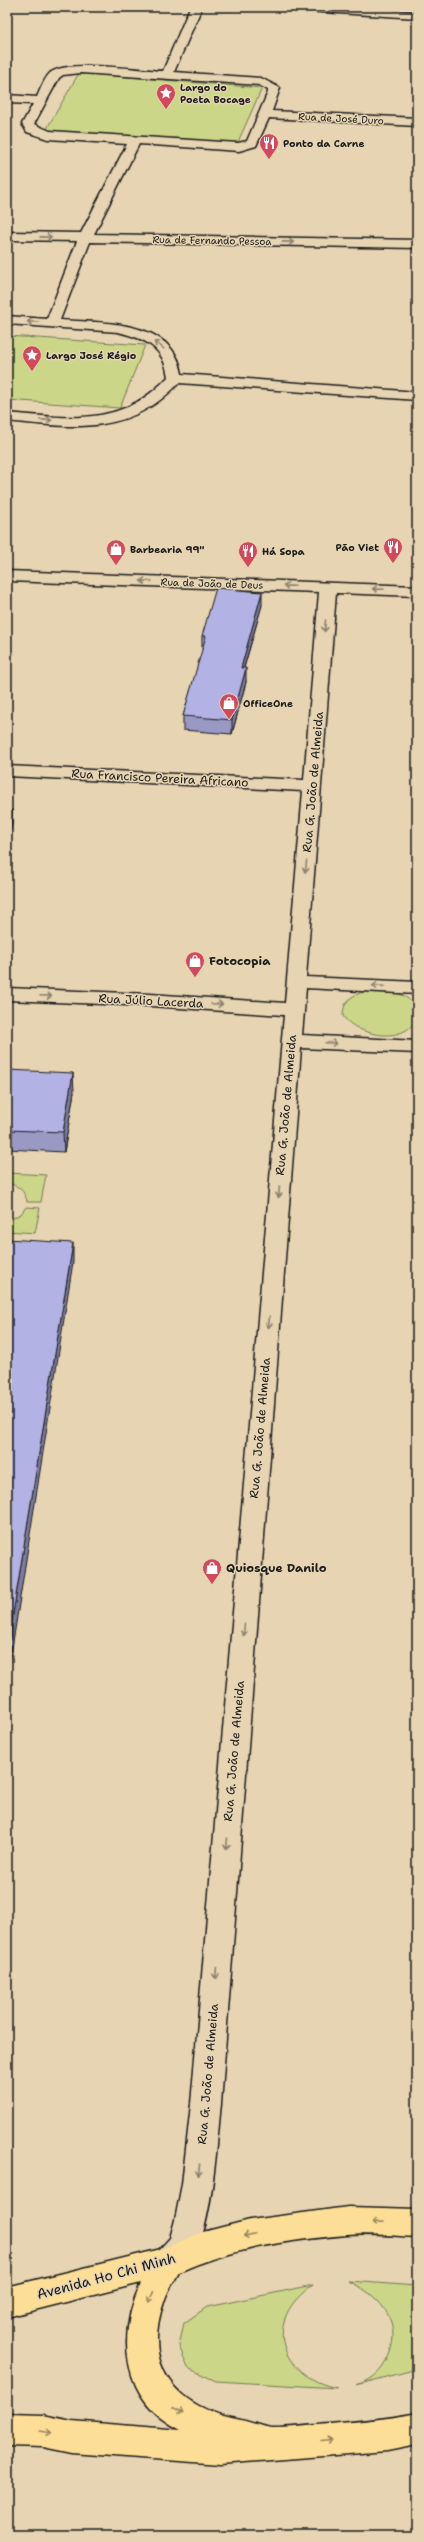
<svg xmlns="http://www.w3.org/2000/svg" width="424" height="2542" font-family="'Shantell Sans',sans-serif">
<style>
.green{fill:#cbd689;stroke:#747952}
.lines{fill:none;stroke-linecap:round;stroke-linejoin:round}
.minor-casing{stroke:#1c1c1c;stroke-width:3}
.major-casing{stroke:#1c1c1c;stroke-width:3}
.minor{fill:#e6d4b2;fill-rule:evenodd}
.major{fill:#fdde96;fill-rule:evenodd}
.wall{fill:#9999c4;stroke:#1c1c1c}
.shaded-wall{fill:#7d7da0;stroke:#1c1c1c}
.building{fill:#b2b2e4;stroke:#1c1c1c}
.oneway{stroke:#8b816e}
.oneway2{stroke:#98875f}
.labels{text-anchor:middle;stroke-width:3;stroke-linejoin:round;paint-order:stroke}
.far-poi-label{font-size:10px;font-weight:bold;fill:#1c1c1c;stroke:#e6d4b2;text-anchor:start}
.far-street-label{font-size:10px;fill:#1c1c1c;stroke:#e6d4b2}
.street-label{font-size:12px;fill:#1c1c1c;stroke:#e6d4b2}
.poi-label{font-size:12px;font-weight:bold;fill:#1c1c1c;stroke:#e6d4b2;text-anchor:start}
.near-street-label{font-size:14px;fill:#1c1c1c;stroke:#e6d4b2}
</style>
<rect width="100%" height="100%" fill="#e6d4b2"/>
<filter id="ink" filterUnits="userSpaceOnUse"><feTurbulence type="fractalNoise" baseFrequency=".025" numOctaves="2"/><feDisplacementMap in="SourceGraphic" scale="8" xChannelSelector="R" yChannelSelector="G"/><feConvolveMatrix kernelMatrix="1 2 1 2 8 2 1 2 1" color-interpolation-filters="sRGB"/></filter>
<g filter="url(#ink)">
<!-- green -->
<path class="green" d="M79,73L262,88L237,144L46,130Z
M7,336L145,345L120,408L7,400Z
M376,990C393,991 411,994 417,1012C414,1046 358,1038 343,1016C343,996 359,992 376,990Z
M7,1173L46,1175L41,1202H27C26,1191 17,1185 7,1183Z
M26,1207L40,1208L35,1233L7,1231V1221L21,1214Z
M348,2281L417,2286V2369L356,2385C362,2383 368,2381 373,2377C380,2372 386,2363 389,2355C403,2320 378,2294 348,2281Z
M313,2285C261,2320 279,2376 337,2388L216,2381L188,2368L179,2346L184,2323L207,2307Z"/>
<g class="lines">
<defs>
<path id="minor" d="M190,7H202L174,72L261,78L280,88L272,111L417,118V126L269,118L256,146L239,151L139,144L94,234L417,240V248L90,242L60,320C102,323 174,319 182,374L417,392V400L179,383C129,436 74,428 7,421V413C70,418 121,428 168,377C164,347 146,339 118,332L7,324V316L47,319L77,241L7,240V232L81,233L127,144L48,139L27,132L22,124L33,104L7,103V95L37,97C40,90 44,79 50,73C66,59 140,70 163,71ZM81,73L259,85L268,90V92L247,141L238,143L50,131L34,124L59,78L63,75Z
M284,7H344L417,12V18L290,10Z
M7,571L417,586V596L336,593L306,977L417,982V994L306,988L302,1035L417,1041V1053L301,1048L221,2104C217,2140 212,2227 194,2255C187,2265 179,2272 168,2276L157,2272L153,2262L157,2252L170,2238L175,2220L182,2184L191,2104L284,1015L150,1006L7,1000V988L150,994L285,1003L303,791L7,776V766L304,780L319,592L7,581Z"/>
<path id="major" d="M348,2207L417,2209V2237C394,2236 370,2233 347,2235C290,2240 231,2248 179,2272C174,2282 167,2291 164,2302C141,2368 177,2408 241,2420C250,2421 265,2428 273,2428C288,2428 303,2426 318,2425C351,2422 384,2420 417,2413V2445L387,2451L220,2464L72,2453L43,2447L7,2446V2414L43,2415L72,2421L181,2430C122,2401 116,2337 141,2283L7,2317V2287L165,2248L203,2232L250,2220Z"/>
</defs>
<!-- minor casing -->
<use href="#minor" class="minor-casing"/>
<!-- major casing -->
<use href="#major" class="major-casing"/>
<!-- minor -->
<use href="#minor" class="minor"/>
<!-- major -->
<use href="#major" class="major"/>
</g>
<!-- wall -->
<path class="wall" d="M262,605L244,668L246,682L232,734L183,730V716L203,649H202V636Z
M7,1070L74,1092L64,1152L7,1149Z"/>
<!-- shaded-wall -->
<path class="shaded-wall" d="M262,592V605L240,681L241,668Z
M246,668V682L232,734V720Z
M12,810V824L7,848V830Z
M73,1073L74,1092L64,1152L63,1132Z
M73,1243V1262L7,1680V1651Z"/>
<!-- building -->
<path class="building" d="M216,588L262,592L241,668H246L232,720L183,716L206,636H202Z
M7,810H12L7,830Z
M7,1070L73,1073L63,1132L7,1130Z
M7,1239L73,1243L7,1651Z"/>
<!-- one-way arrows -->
<defs><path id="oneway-shaft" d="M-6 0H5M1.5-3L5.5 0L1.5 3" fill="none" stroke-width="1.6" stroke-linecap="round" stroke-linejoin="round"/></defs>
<g class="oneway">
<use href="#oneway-shaft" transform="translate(46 237) rotate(1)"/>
<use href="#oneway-shaft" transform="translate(288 242) rotate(1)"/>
<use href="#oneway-shaft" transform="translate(33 322) rotate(-177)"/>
<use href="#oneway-shaft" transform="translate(159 345) rotate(-143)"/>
<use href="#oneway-shaft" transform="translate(46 420) rotate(1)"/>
<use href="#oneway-shaft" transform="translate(146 581) rotate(-178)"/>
<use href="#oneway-shaft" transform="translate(289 586) rotate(-178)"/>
<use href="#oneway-shaft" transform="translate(378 589) rotate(-178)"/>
<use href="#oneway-shaft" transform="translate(325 626) rotate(95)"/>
<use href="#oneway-shaft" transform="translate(306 867) rotate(95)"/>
<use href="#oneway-shaft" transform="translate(378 986) rotate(-178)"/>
<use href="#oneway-shaft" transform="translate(46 996) rotate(2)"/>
<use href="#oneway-shaft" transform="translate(217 1004) rotate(3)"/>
<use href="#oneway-shaft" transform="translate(331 1043) rotate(3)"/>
<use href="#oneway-shaft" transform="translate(279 1192) rotate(95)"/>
<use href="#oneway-shaft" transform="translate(269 1322) rotate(95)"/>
<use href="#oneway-shaft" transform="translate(244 1630) rotate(94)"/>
<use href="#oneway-shaft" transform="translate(227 1844) rotate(95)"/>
<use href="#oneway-shaft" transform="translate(216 1973) rotate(95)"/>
<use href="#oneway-shaft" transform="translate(199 2170) rotate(96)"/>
</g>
<g class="oneway2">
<use href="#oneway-shaft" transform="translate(378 2222) rotate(-179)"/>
<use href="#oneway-shaft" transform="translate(249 2235) rotate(169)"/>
<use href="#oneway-shaft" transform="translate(151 2297) rotate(115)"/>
<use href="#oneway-shaft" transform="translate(178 2411) rotate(28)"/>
<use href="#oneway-shaft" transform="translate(46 2432) rotate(9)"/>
<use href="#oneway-shaft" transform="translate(327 2440) rotate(-5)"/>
</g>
</g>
<!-- icons -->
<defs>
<symbol id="sight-pin" viewBox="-11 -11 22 30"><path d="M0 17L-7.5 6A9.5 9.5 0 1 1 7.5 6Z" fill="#d1495b" stroke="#e6d4b2"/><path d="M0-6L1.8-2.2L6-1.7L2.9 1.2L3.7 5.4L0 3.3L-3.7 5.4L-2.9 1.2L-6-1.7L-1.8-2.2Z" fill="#fff"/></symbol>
<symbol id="restaurant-pin" viewBox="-11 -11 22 30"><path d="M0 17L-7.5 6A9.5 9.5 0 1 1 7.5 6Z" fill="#d1495b" stroke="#e6d4b2"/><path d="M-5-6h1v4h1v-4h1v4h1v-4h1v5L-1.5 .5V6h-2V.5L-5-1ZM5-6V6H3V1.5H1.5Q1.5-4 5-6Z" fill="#fff"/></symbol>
<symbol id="shop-pin" viewBox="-11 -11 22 30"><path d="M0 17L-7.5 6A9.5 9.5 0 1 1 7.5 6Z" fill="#d1495b" stroke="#e6d4b2"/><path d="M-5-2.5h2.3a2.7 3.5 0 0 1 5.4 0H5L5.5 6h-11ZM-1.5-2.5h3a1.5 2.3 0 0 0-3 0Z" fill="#fff"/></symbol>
</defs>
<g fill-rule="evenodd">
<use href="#sight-pin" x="155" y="82" width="22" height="30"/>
<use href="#restaurant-pin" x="258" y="132" width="22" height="30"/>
<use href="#sight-pin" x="21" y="344" width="22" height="30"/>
<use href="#restaurant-pin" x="382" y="536" width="22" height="30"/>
<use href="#shop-pin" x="105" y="538" width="22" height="30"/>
<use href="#restaurant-pin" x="237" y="540" width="22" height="30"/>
<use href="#shop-pin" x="218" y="692" width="22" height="30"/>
<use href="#shop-pin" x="184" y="950" width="22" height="30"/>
<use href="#shop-pin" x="201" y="1557" width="22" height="30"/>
</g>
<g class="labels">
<!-- far-poi labels -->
<g class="far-poi-label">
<text x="180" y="91">Largo do<tspan x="180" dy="12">Poeta Bocage</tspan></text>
<text x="283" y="147">Ponto da Carne</text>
<text x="46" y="359">Largo José Régio</text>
<text x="379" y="551" text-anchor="end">Pão Viet</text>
<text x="130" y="553">Barbearia 99"</text>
<text x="262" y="555">Há Sopa</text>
<text x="243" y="707">OfficeOne</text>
</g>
<!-- far-street labels -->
<g class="far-street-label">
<text transform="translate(341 118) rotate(3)" y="4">Rua de José Duro</text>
<text transform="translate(212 240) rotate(1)" y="4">Rua de Fernando Pessoa</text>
<text transform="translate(212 583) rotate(2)" y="4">Rua de João de Deus</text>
</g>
<!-- street labels -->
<g class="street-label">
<text transform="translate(160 778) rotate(3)" y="4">Rua Francisco Pereira Africano</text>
<text transform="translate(313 782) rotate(-85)" y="4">Rua G. João de Almeida</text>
<text transform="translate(151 1001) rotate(3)" y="4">Rua Júlio Lacerda</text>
<text transform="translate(286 1105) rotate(-85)" y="4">Rua G. João de Almeida</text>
<text transform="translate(260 1428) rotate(-85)" y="4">Rua G. João de Almeida</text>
<text transform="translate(234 1751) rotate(-85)" y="4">Rua G. João de Almeida</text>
<text transform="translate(208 2074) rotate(-85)" y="4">Rua G. João de Almeida</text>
</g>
<!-- poi labels -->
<g class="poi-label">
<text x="209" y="965">Fotocopia</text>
<text x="226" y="1572">Quiosque Danilo</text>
</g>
<!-- near-street labels -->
<g class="near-street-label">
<text transform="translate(106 2276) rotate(-15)" y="5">Avenida Ho Chi Minh</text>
</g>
</g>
<!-- margin -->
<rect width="424" height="2542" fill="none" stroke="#e6d4b2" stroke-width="24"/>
<rect x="12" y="12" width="400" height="2518" fill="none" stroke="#1c1c1c" stroke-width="1.5" filter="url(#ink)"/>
</svg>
